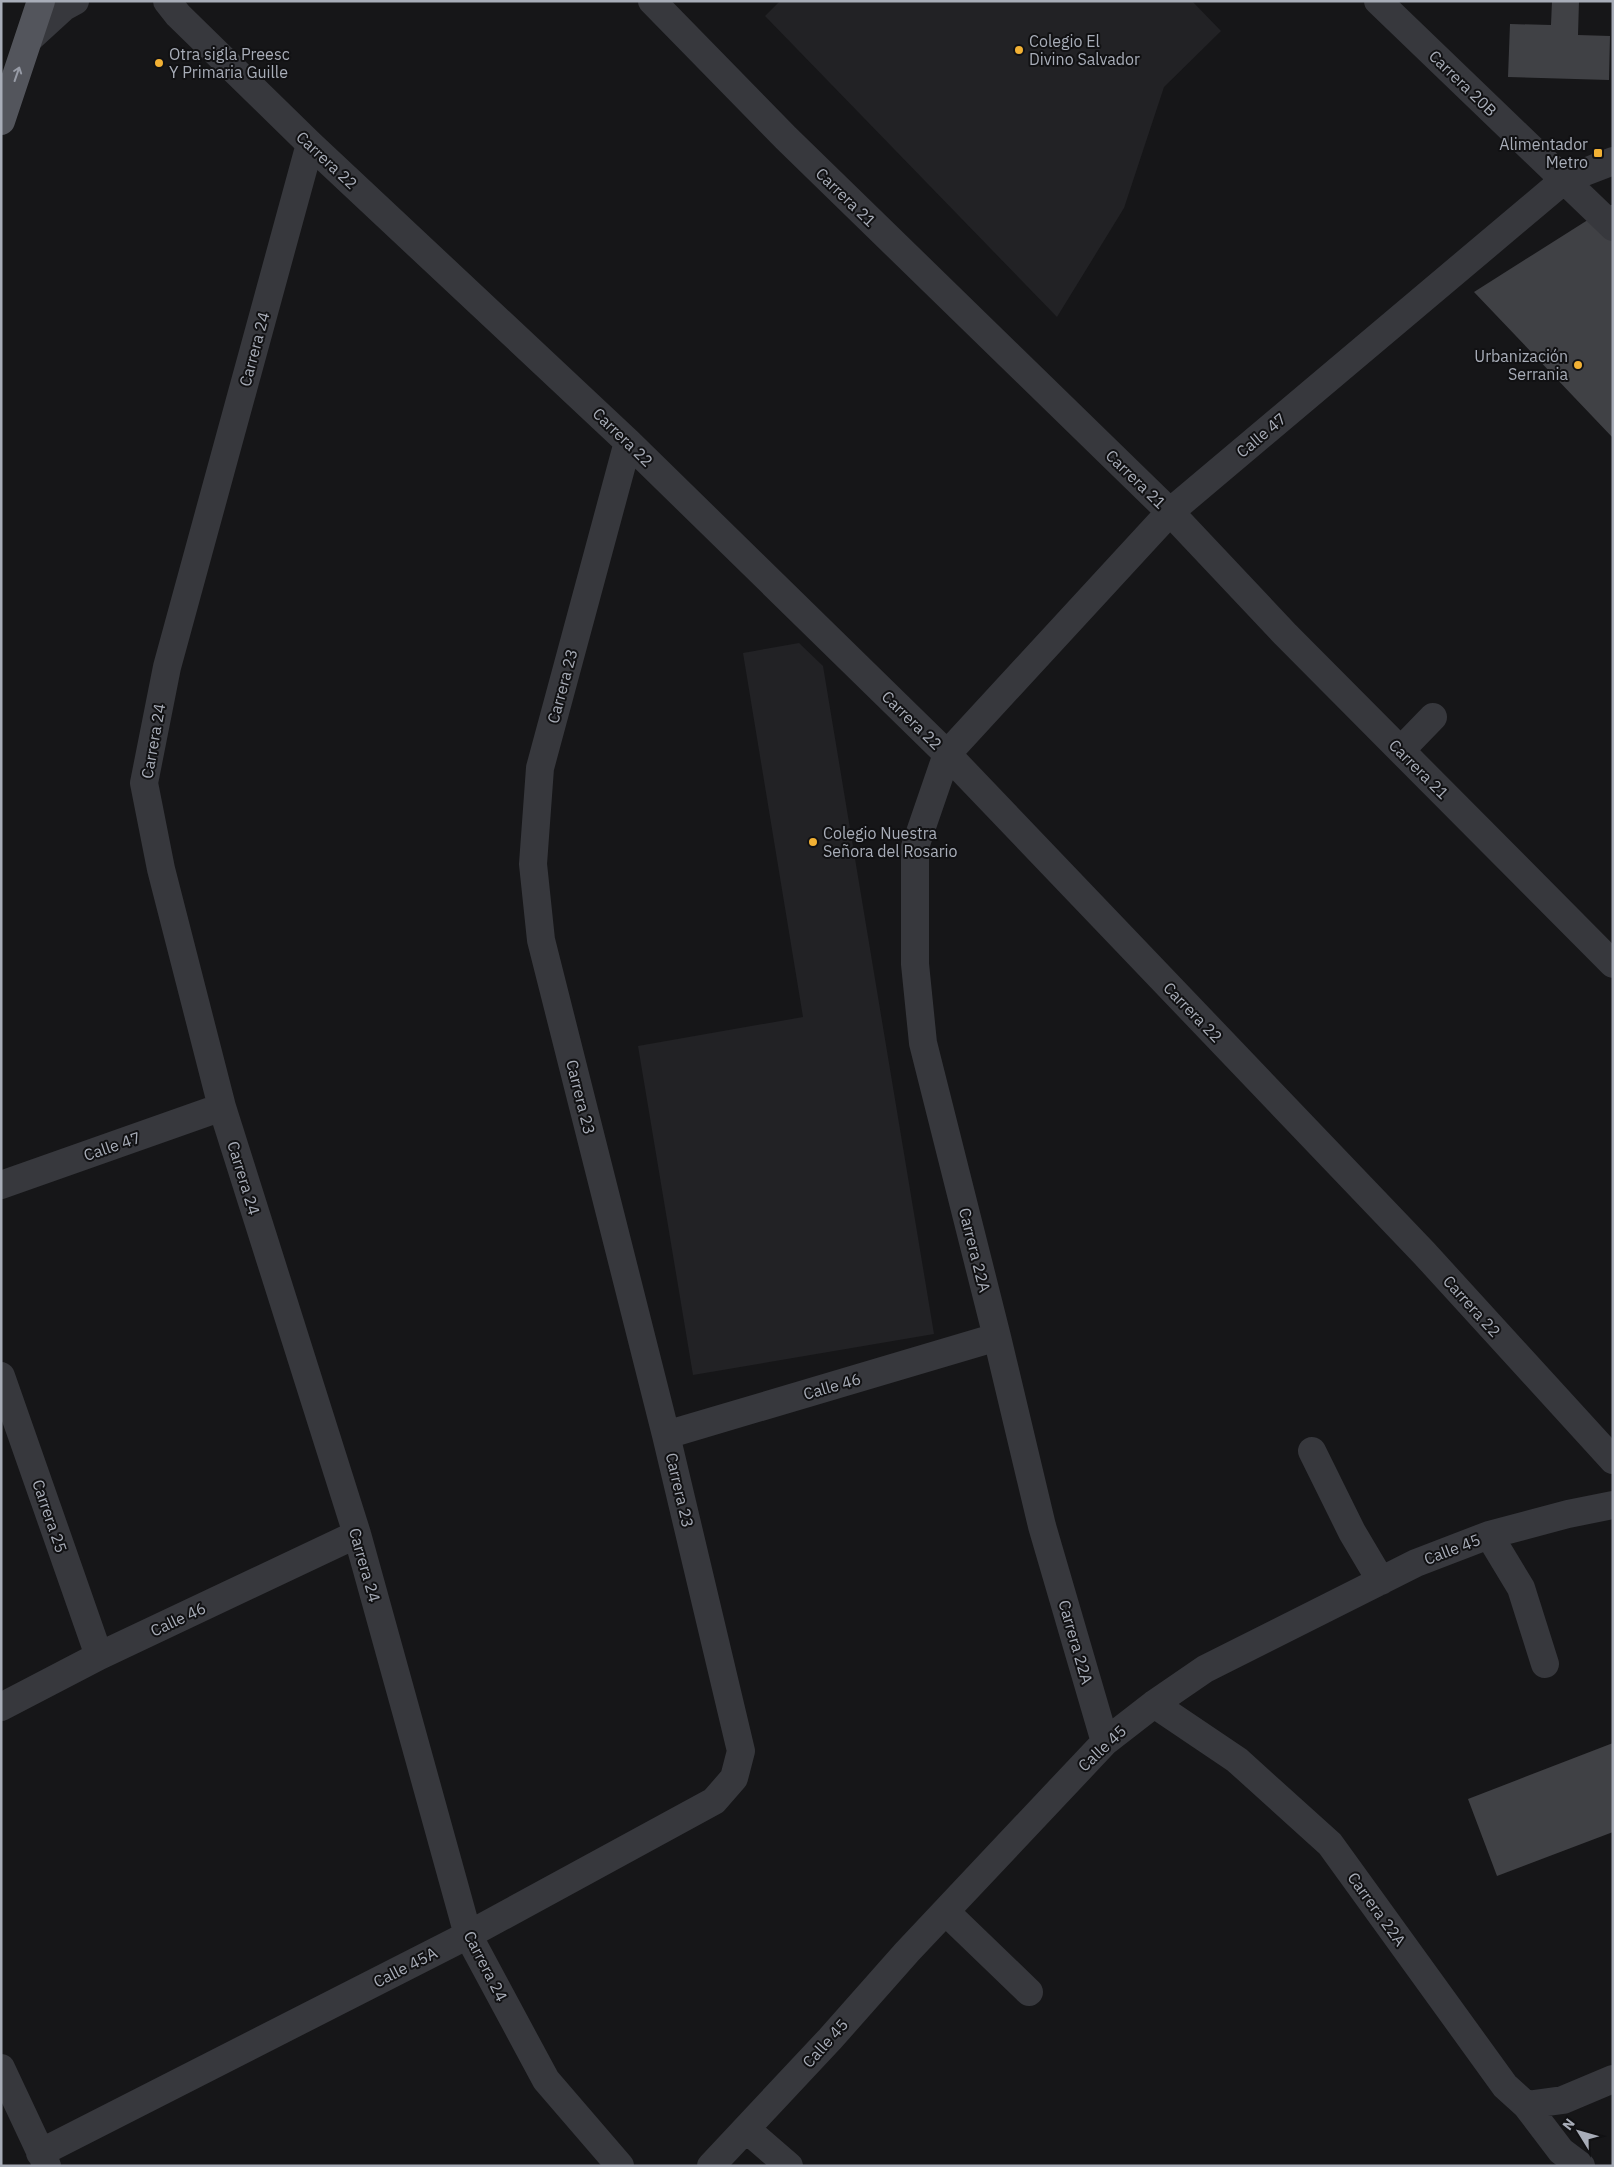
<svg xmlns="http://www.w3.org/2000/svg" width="1614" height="2167" font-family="'IBM Plex Sans',sans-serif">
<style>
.built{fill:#222225}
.building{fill:#404145}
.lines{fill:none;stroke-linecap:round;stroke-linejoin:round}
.minor{stroke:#37383d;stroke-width:28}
.major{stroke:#53555c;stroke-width:28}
.oneway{stroke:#979ba6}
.poi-dot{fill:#f2b134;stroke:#111113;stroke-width:2}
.labels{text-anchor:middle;stroke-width:4;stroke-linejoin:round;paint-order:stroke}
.poi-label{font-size:16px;fill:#a8adb8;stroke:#111113;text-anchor:start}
.street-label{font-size:16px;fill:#a8adb8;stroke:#111113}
</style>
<rect width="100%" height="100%" fill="#161618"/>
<!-- built -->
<path class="built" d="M780,1H1192L1221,31L1164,87L1124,208L1057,317L765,16Z
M799,643L823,666L934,1334L693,1375L638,1046L803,1017L743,653Z"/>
<!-- building -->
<path class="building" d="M1552,1H1579L1578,35L1610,36L1609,80L1508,77L1510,24L1551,25Z
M1613,204V438L1474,292Z
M1613,1743V1832L1497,1876L1468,1799Z"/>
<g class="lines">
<!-- minor -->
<path class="minor" d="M167,1L178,15L310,144L628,442L947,754L1424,1253L1613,1460
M652,1L786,138L1170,512L1285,634L1613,964
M1378,1L1613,227
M29,39L64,7L75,1
M310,144L167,667L144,783L161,869L222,1107L357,1534L468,1935L546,2080L620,2166
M1401,750L1433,717
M1,1185L222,1107
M1,1376L99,1656
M666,1435L997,1337
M1312,1451L1352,1532L1381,1581
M1489,1535L1521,1588L1545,1664
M1154,1704L1237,1760L1330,1844L1505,2086L1526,2105L1561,2151L1581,2166
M1,1707L99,1656L357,1534
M1105,1742L1042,1526L997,1337L923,1043L915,964V847L947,754L1170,512L1564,180L1613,161
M946,1912L1029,1992
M1,2068L47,2166
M1526,2105L1563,2100L1613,2079
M746,2129L789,2166
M40,2153L468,1935L714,1801L734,1778L741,1751L666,1435L541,940L533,864L540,768L628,442
M711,2166L830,2039L907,1952L1105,1742L1154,1704L1205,1669L1416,1563L1489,1535L1568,1514L1613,1505"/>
<!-- major -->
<path class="major" d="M1,121L41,1"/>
</g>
<!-- one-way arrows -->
<defs><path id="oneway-shaft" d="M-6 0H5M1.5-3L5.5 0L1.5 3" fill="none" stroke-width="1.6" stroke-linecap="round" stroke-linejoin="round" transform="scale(1.25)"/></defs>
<use class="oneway" href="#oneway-shaft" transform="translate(17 74) rotate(-71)"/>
<!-- markers -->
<g class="poi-dot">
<circle cx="1019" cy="50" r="5"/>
<circle cx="159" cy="63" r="5"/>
<rect x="1593" y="148" width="10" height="10" rx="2.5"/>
<circle cx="1578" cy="365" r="5"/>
<circle cx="813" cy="842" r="5"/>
</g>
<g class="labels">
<!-- poi labels -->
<g class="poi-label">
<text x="1029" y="47">Colegio El<tspan x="1029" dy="18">Divino Salvador</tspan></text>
<text x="169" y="60">Otra sigla Preesc<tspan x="169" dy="18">Y Primaria Guille</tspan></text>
<text x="1588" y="150" text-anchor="end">Alimentador<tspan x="1588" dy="18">Metro</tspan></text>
<text x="1568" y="362" text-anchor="end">Urbanización<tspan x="1568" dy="18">Serrania</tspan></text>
<text x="823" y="839">Colegio Nuestra<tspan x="823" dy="18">Señora del Rosario</tspan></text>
</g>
<!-- street labels -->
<g class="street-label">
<text transform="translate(1463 83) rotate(44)" y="6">Carrera 20B</text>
<text transform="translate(327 160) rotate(43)" y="6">Carrera 22</text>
<text transform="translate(846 197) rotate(44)" y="6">Carrera 21</text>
<text transform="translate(254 349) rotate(-75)" y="6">Carrera 24</text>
<text transform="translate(1261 435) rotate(-40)" y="6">Calle 47</text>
<text transform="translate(623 437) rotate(44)" y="6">Carrera 22</text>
<text transform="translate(1136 479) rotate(44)" y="6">Carrera 21</text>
<text transform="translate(562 686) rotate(-75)" y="6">Carrera 23</text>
<text transform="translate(912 720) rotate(44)" y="6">Carrera 22</text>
<text transform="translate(153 741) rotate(-80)" y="6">Carrera 24</text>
<text transform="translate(1419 769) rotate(45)" y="6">Carrera 21</text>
<text transform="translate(1193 1012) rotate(46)" y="6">Carrera 22</text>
<text transform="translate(581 1097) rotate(76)" y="6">Carrera 23</text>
<text transform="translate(112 1146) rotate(-19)" y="6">Calle 47</text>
<text transform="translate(244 1178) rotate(73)" y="6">Carrera 24</text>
<text transform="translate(975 1250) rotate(76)" y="6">Carrera 22A</text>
<text transform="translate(1472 1306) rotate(48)" y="6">Carrera 22</text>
<text transform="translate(832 1386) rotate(-16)" y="6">Calle 46</text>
<text transform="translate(680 1490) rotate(77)" y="6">Carrera 23</text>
<text transform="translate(50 1516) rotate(71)" y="6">Carrera 25</text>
<text transform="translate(1452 1549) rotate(-21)" y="6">Calle 45</text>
<text transform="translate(365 1565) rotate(74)" y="6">Carrera 24</text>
<text transform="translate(178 1619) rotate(-25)" y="6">Calle 46</text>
<text transform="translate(1076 1642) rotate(74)" y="6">Carrera 22A</text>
<text transform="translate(1102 1748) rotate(-43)" y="6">Calle 45</text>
<text transform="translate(1377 1909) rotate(54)" y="6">Carrera 22A</text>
<text transform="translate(486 1966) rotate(63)" y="6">Carrera 24</text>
<text transform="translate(405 1967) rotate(-27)" y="6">Calle 45A</text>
<text transform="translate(825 2043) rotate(-48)" y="6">Calle 45</text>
</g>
</g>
<!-- border -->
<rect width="1614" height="2167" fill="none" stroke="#a8adb8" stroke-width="5"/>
<!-- north arrow -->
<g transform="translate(1579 2132) rotate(307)" stroke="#111113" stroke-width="4" paint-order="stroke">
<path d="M0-4L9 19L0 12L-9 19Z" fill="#a8adb8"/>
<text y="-8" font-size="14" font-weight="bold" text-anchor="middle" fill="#a8adb8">N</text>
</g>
</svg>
